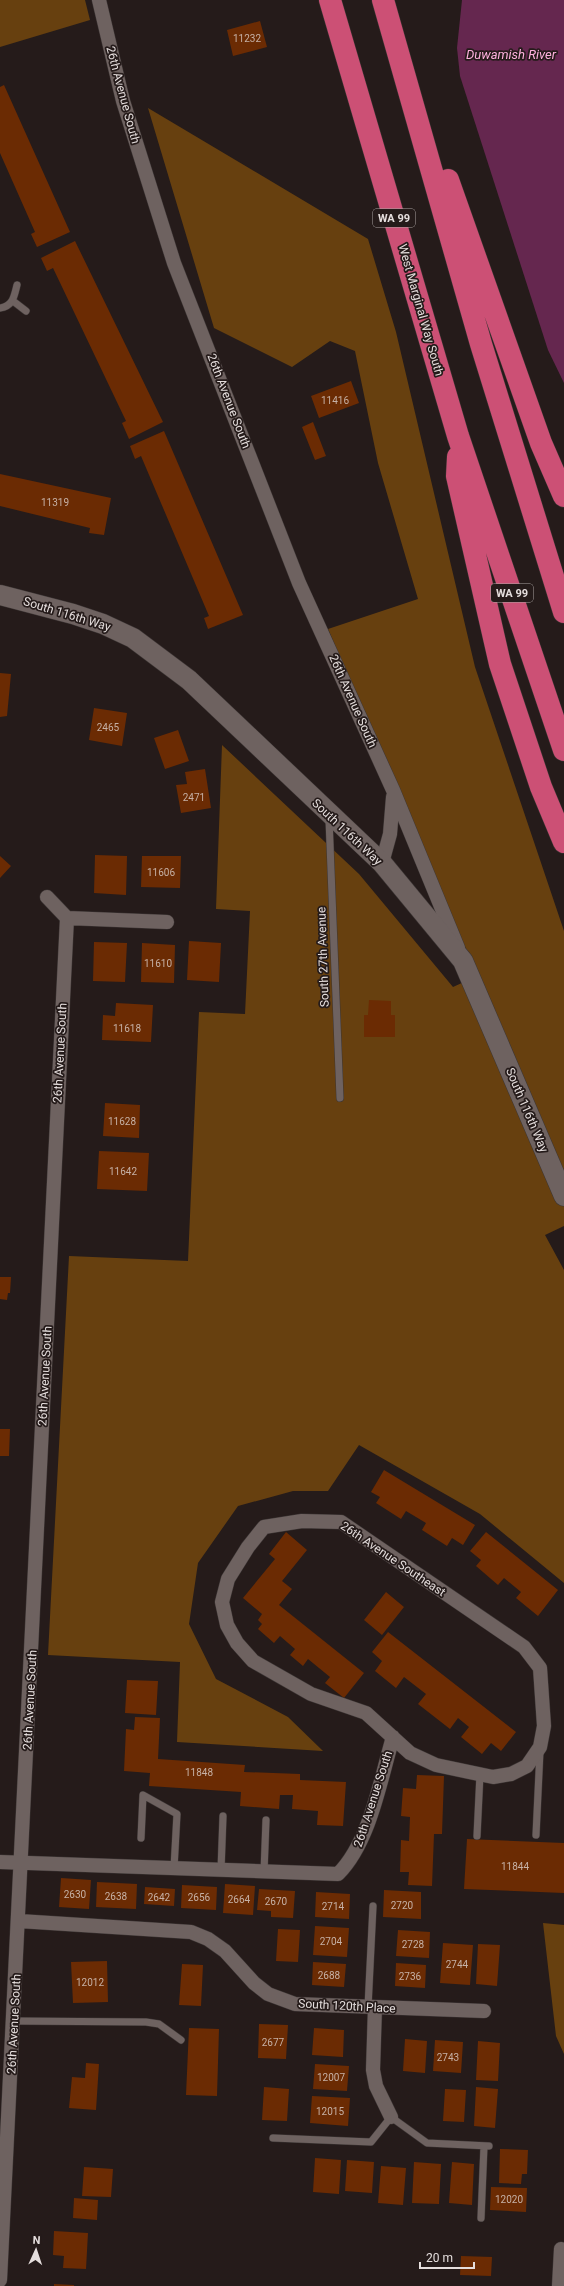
<svg xmlns="http://www.w3.org/2000/svg" width="564" height="2286" font-family="Roboto,sans-serif">
<style>
.forest{fill:#67400f}
.water{fill:#65274f}
.building{fill:#6b2b03}
.lines{fill:none;stroke-linecap:round;stroke-linejoin:round}
.lane-casing{stroke:#3d3635;stroke-width:8}
.street-casing{stroke:#3d3635;stroke-width:15}
.secondary-casing{stroke:#3d3635;stroke-width:21}
.highway-casing{stroke:#3d3635;stroke-width:23}
.lane{stroke:#6e6260;stroke-width:7}
.street{stroke:#6e6260;stroke-width:14}
.secondary{stroke:#6e6260;stroke-width:20}
.highway{stroke:#cc5075;stroke-width:22}
.labels{text-anchor:middle;stroke-width:3.5;stroke-linejoin:round;paint-order:stroke}
.number-label{font-size:10px;fill:#c6b1a6}
.shield{fill:#251b1a;stroke:#aba4a2;stroke-width:1}
.shield-label{font-size:11px;font-weight:bold;fill:#e5dedd}
.street-label{font-size:12px;fill:#e5dedd;stroke:#251b1a}
.water-label{font-size:13px;font-style:italic;fill:#fdb0dd;stroke:#251b1a}
</style>
<rect width="100%" height="100%" fill="#251b1a"/>
<!-- forest -->
<path class="forest" d="M0,0H85L90,20L0,47Z
M148,108L368,239L396,332L475,667L564,931V1226L545,1235L564,1270V1583L480,1514L359,1445L328,1491H293L238,1506L198,1563L189,1624L216,1679L288,1717L323,1751L177,1742L180,1662L48,1655L69,1256L188,1261L199,1012L245,1014L250,911L216,909L222,745L359,874L453,987L477,976L328,629L418,599L378,463L355,351L330,341L292,367L214,328Z
M543,1923L564,1925V2054L556,2036Z"/>
<!-- water -->
<path class="water" d="M462,0H564V383L548,350L460,76L457,48Z"/>
<!-- building -->
<path class="building" d="M260,21L267,47L233,56L227,30Z
M4,85L70,232L37,247L31,234L35,232L0,153V87Z
M75,241L163,422L129,439L122,423L126,421L53,268L47,271L41,258Z
M351,381L359,403L319,418L311,396Z
M313,422L326,456L315,460L302,427Z
M164,431L243,615L208,629L204,618L209,616L141,456L135,459L130,446Z
M0,474L111,498L104,535L89,533L90,528L0,506Z
M0,673L11,674L7,716L0,717Z
M94,708L127,713L122,746L89,740Z
M178,730L189,761L165,769L154,738Z
M205,769L211,808L181,813L176,785L187,784L185,772Z
M95,855L127,856L126,895L94,893Z
M0,856L11,866L0,878Z
M142,856H181L180,888L141,887Z
M189,941L221,943L219,982L187,980Z
M94,942L127,943L125,982L93,981Z
M142,943L175,945L174,983L141,982Z
M369,1000L391,1001V1015H395V1037H364V1015H368Z
M116,1003L153,1005L151,1042L102,1040L103,1015L115,1016Z
M105,1103L140,1105L139,1138L103,1136Z
M99,1151L149,1153L147,1191L97,1189Z
M0,1277H11L10,1293H8L7,1300L0,1299Z
M0,1429H10L9,1456H0Z
M384,1470L475,1525L463,1545L452,1538L447,1546L422,1530L426,1523L406,1511L401,1519L376,1503L380,1497L371,1492Z
M286,1532L307,1550L282,1581L292,1589L279,1605L364,1673L344,1698L325,1683L330,1677L308,1659L303,1666L290,1655L295,1649L280,1636L274,1643L258,1629L262,1624L258,1620L262,1614L243,1598L275,1559L269,1554Z
M486,1532L558,1590L538,1616L516,1598L521,1592L504,1578L498,1585L476,1566L481,1560L470,1551Z
M386,1592L404,1607L382,1635L364,1620Z
M388,1632L516,1732L501,1751L491,1743L482,1754L461,1737L469,1727L458,1718L450,1729L418,1704L426,1694L404,1677L396,1688L375,1671L382,1661L372,1652Z
M127,1680L158,1681L156,1715L125,1713Z
M135,1717L160,1718L158,1759L245,1765L244,1772L300,1774V1780L346,1782L343,1826L317,1825L318,1811L292,1809L293,1795H280L279,1809L240,1806L241,1792L149,1786L150,1773L124,1771L126,1729L134,1730Z
M417,1775L444,1776L442,1834H434L432,1886L408,1885L409,1872H400L401,1840L409,1841L410,1817L401,1816L403,1788L416,1789Z
M467,1839L564,1843V1893L464,1889Z
M61,1878L91,1880L89,1909L59,1907Z
M97,1882L137,1884L136,1909L96,1907Z
M225,1884L255,1886L253,1915L223,1913Z
M182,1885L217,1887L216,1910L181,1908Z
M145,1887L175,1889L174,1906L144,1904Z
M259,1889L295,1891L293,1918L271,1917V1911L257,1910Z
M384,1890L421,1892V1919L383,1917Z
M316,1892L350,1894L349,1919L315,1917Z
M315,1926L349,1928L347,1957L313,1955Z
M278,1929L300,1930L298,1962L276,1961Z
M398,1930L430,1932L429,1958L396,1956Z
M443,1943L473,1945L470,1985L440,1983Z
M478,1944L500,1945L497,1986L476,1984Z
M107,1961L108,2002L73,2003L71,1962Z
M313,1962L346,1964L344,1987L312,1985Z
M396,1963L426,1965L425,1988L395,1986Z
M182,1964L203,1965L201,2006L179,2005Z
M259,2024L288,2025L286,2059L258,2058Z
M189,2028L219,2029L217,2096L186,2095Z
M314,2028L344,2030L343,2057L312,2055Z
M405,2039L427,2041L425,2073L403,2071Z
M435,2040L463,2042L461,2073L433,2071Z
M478,2041L500,2043L498,2081L476,2080Z
M86,2063L99,2064L96,2110L69,2108L72,2077L85,2078Z
M315,2064L349,2066L347,2091L313,2089Z
M264,2087L289,2089L287,2121L262,2120Z
M476,2087L498,2089L495,2128L474,2126Z
M445,2089L466,2090L464,2122L443,2121Z
M312,2096L350,2098L348,2126L310,2123Z
M500,2149L528,2150L527,2174H522L521,2184L499,2183Z
M315,2158L341,2160L339,2194L313,2192Z
M347,2160L374,2162L372,2193L345,2191Z
M414,2162L441,2164L439,2204L412,2203Z
M452,2162L474,2164L472,2205L449,2203Z
M381,2166L406,2168L403,2205L378,2203Z
M84,2167L113,2169L111,2197L82,2196Z
M491,2187L527,2188L526,2212L490,2210Z
M74,2198L98,2200L97,2220L73,2218Z
M54,2231L88,2233L86,2269L63,2268L64,2256L53,2255Z
M461,2256L492,2257L491,2276L460,2275Z
M54,2284L74,2285V2286H54Z"/>
<g class="lines">
<defs>
<path id="lane" d="M13,301L26,311
M0,308C13,306 14,297 17,285
M329,819L340,1098
M536,1835L540,1751
M477,1836L480,1774
M141,1838L143,1795L177,1814L174,1868
M221,1870L223,1816
M264,1872L266,1820
M368,2007L373,1906
M14,2021L146,2022L159,2024L181,2040
M273,2138L371,2142L391,2117L427,2143L489,2146
M481,2218L484,2146"/>
<path id="street" d="M99,0L123,101L174,263L299,583L393,790L458,948
M382,863L390,834L393,797
M67,918L167,922
M302,1521L341,1522L524,1647L540,1668L544,1726L540,1747L527,1766L511,1774L493,1777L436,1765L410,1753L366,1713L311,1694L253,1661L237,1643L227,1625L222,1602L228,1579L248,1547L264,1527Z
M0,1862L338,1874C370,1842 380,1781 393,1737
M19,1921L191,1932L208,1939L225,1951L254,1983L268,1994L295,2004L484,2011
M375,2007L373,2070L376,2086L391,2117
M0,2280L67,918L47,897
M559,2286L561,2249"/>
<path id="secondary" d="M0,595L73,614L103,624L133,638L189,680L382,863L463,961L564,1196"/>
<path id="highway" d="M330,0L458,436L564,750
M383,0L481,344L564,612
M448,180L541,443L564,496
M458,457L457,476L500,664L541,787L564,842"/>
</defs>
<!-- lane casing -->
<use href="#lane" class="lane-casing"/>
<!-- street casing -->
<use href="#street" class="street-casing"/>
<!-- secondary casing -->
<use href="#secondary" class="secondary-casing"/>
<!-- highway casing -->
<use href="#highway" class="highway-casing"/>
<!-- lane -->
<use href="#lane" class="lane"/>
<!-- street -->
<use href="#street" class="street"/>
<!-- secondary -->
<use href="#secondary" class="secondary"/>
<!-- highway -->
<use href="#highway" class="highway"/>
</g>
<g class="labels">
<!-- number labels -->
<g class="number-label">
<text x="247" y="42">11232</text>
<text x="335" y="404">11416</text>
<text x="55" y="506">11319</text>
<text x="108" y="731">2465</text>
<text x="194" y="801">2471</text>
<text x="161" y="876">11606</text>
<text x="158" y="967">11610</text>
<text x="127" y="1032">11618</text>
<text x="122" y="1125">11628</text>
<text x="123" y="1175">11642</text>
<text x="199" y="1776">11848</text>
<text x="515" y="1870">11844</text>
<text x="75" y="1898">2630</text>
<text x="116" y="1900">2638</text>
<text x="159" y="1901">2642</text>
<text x="199" y="1901">2656</text>
<text x="239" y="1903">2664</text>
<text x="276" y="1905">2670</text>
<text x="402" y="1909">2720</text>
<text x="333" y="1910">2714</text>
<text x="331" y="1945">2704</text>
<text x="413" y="1948">2728</text>
<text x="457" y="1968">2744</text>
<text x="329" y="1979">2688</text>
<text x="410" y="1980">2736</text>
<text x="90" y="1986">12012</text>
<text x="273" y="2046">2677</text>
<text x="448" y="2061">2743</text>
<text x="331" y="2081">12007</text>
<text x="330" y="2115">12015</text>
<text x="509" y="2203">12020</text>
</g>
<!-- shield labels -->
<g class="shield">
<rect x="373" y="209" width="42" height="18" rx="3"/>
<rect x="491" y="584" width="42" height="18" rx="3"/>
</g>
<g class="shield-label">
<text x="394" y="222">WA 99</text>
<text x="512" y="597">WA 99</text>
</g>
<!-- street labels -->
<g class="street-label">
<text transform="translate(123 95) rotate(75)" y="4">26th Avenue South</text>
<text transform="translate(421 310) rotate(74)" y="4">West Marginal Way South</text>
<text transform="translate(229 401) rotate(69)" y="4">26th Avenue South</text>
<text transform="translate(67 614) rotate(17)" y="4">South 116th Way</text>
<text transform="translate(353 701) rotate(66)" y="4">26th Avenue South</text>
<text transform="translate(347 832) rotate(43)" y="4">South 116th Way</text>
<text transform="translate(323 957) rotate(-92)" y="4">South 27th Avenue</text>
<text transform="translate(60 1053) rotate(-87)" y="4">26th Avenue South</text>
<text transform="translate(527 1110) rotate(67)" y="4">South 116th Way</text>
<text transform="translate(45 1376) rotate(-87)" y="4">26th Avenue South</text>
<text transform="translate(393 1559) rotate(34)" y="4">26th Avenue Southeast</text>
<text transform="translate(30 1700) rotate(-87)" y="4">26th Avenue South</text>
<text transform="translate(373 1799) rotate(-72)" y="4">26th Avenue South</text>
<text transform="translate(347 2006) rotate(3)" y="4">South 120th Place</text>
<text transform="translate(14 2024) rotate(-87)" y="4">26th Avenue South</text>
</g>
<!-- water labels -->
<g class="water-label">
<text x="511" y="59">Duwamish River</text>
</g>
</g>
<!-- north arrow -->
<g transform="translate(36 2250) rotate(3)" stroke="#251b1a" stroke-width="3" paint-order="stroke">
<path d="M0-3L7 15L0 10L-7 15Z" fill="#e5dedd"/>
<text y="-6" font-size="11" font-weight="bold" text-anchor="middle" fill="#e5dedd">N</text>
</g>
<!-- scale -->
<path d="M420 2262v6h54v-6" fill="none" stroke="#e5dedd" stroke-width="2"/>
<text x="426" y="2262" font-size="12" fill="#e5dedd" stroke="#251b1a" stroke-width="3" paint-order="stroke">20 m</text>
</svg>
